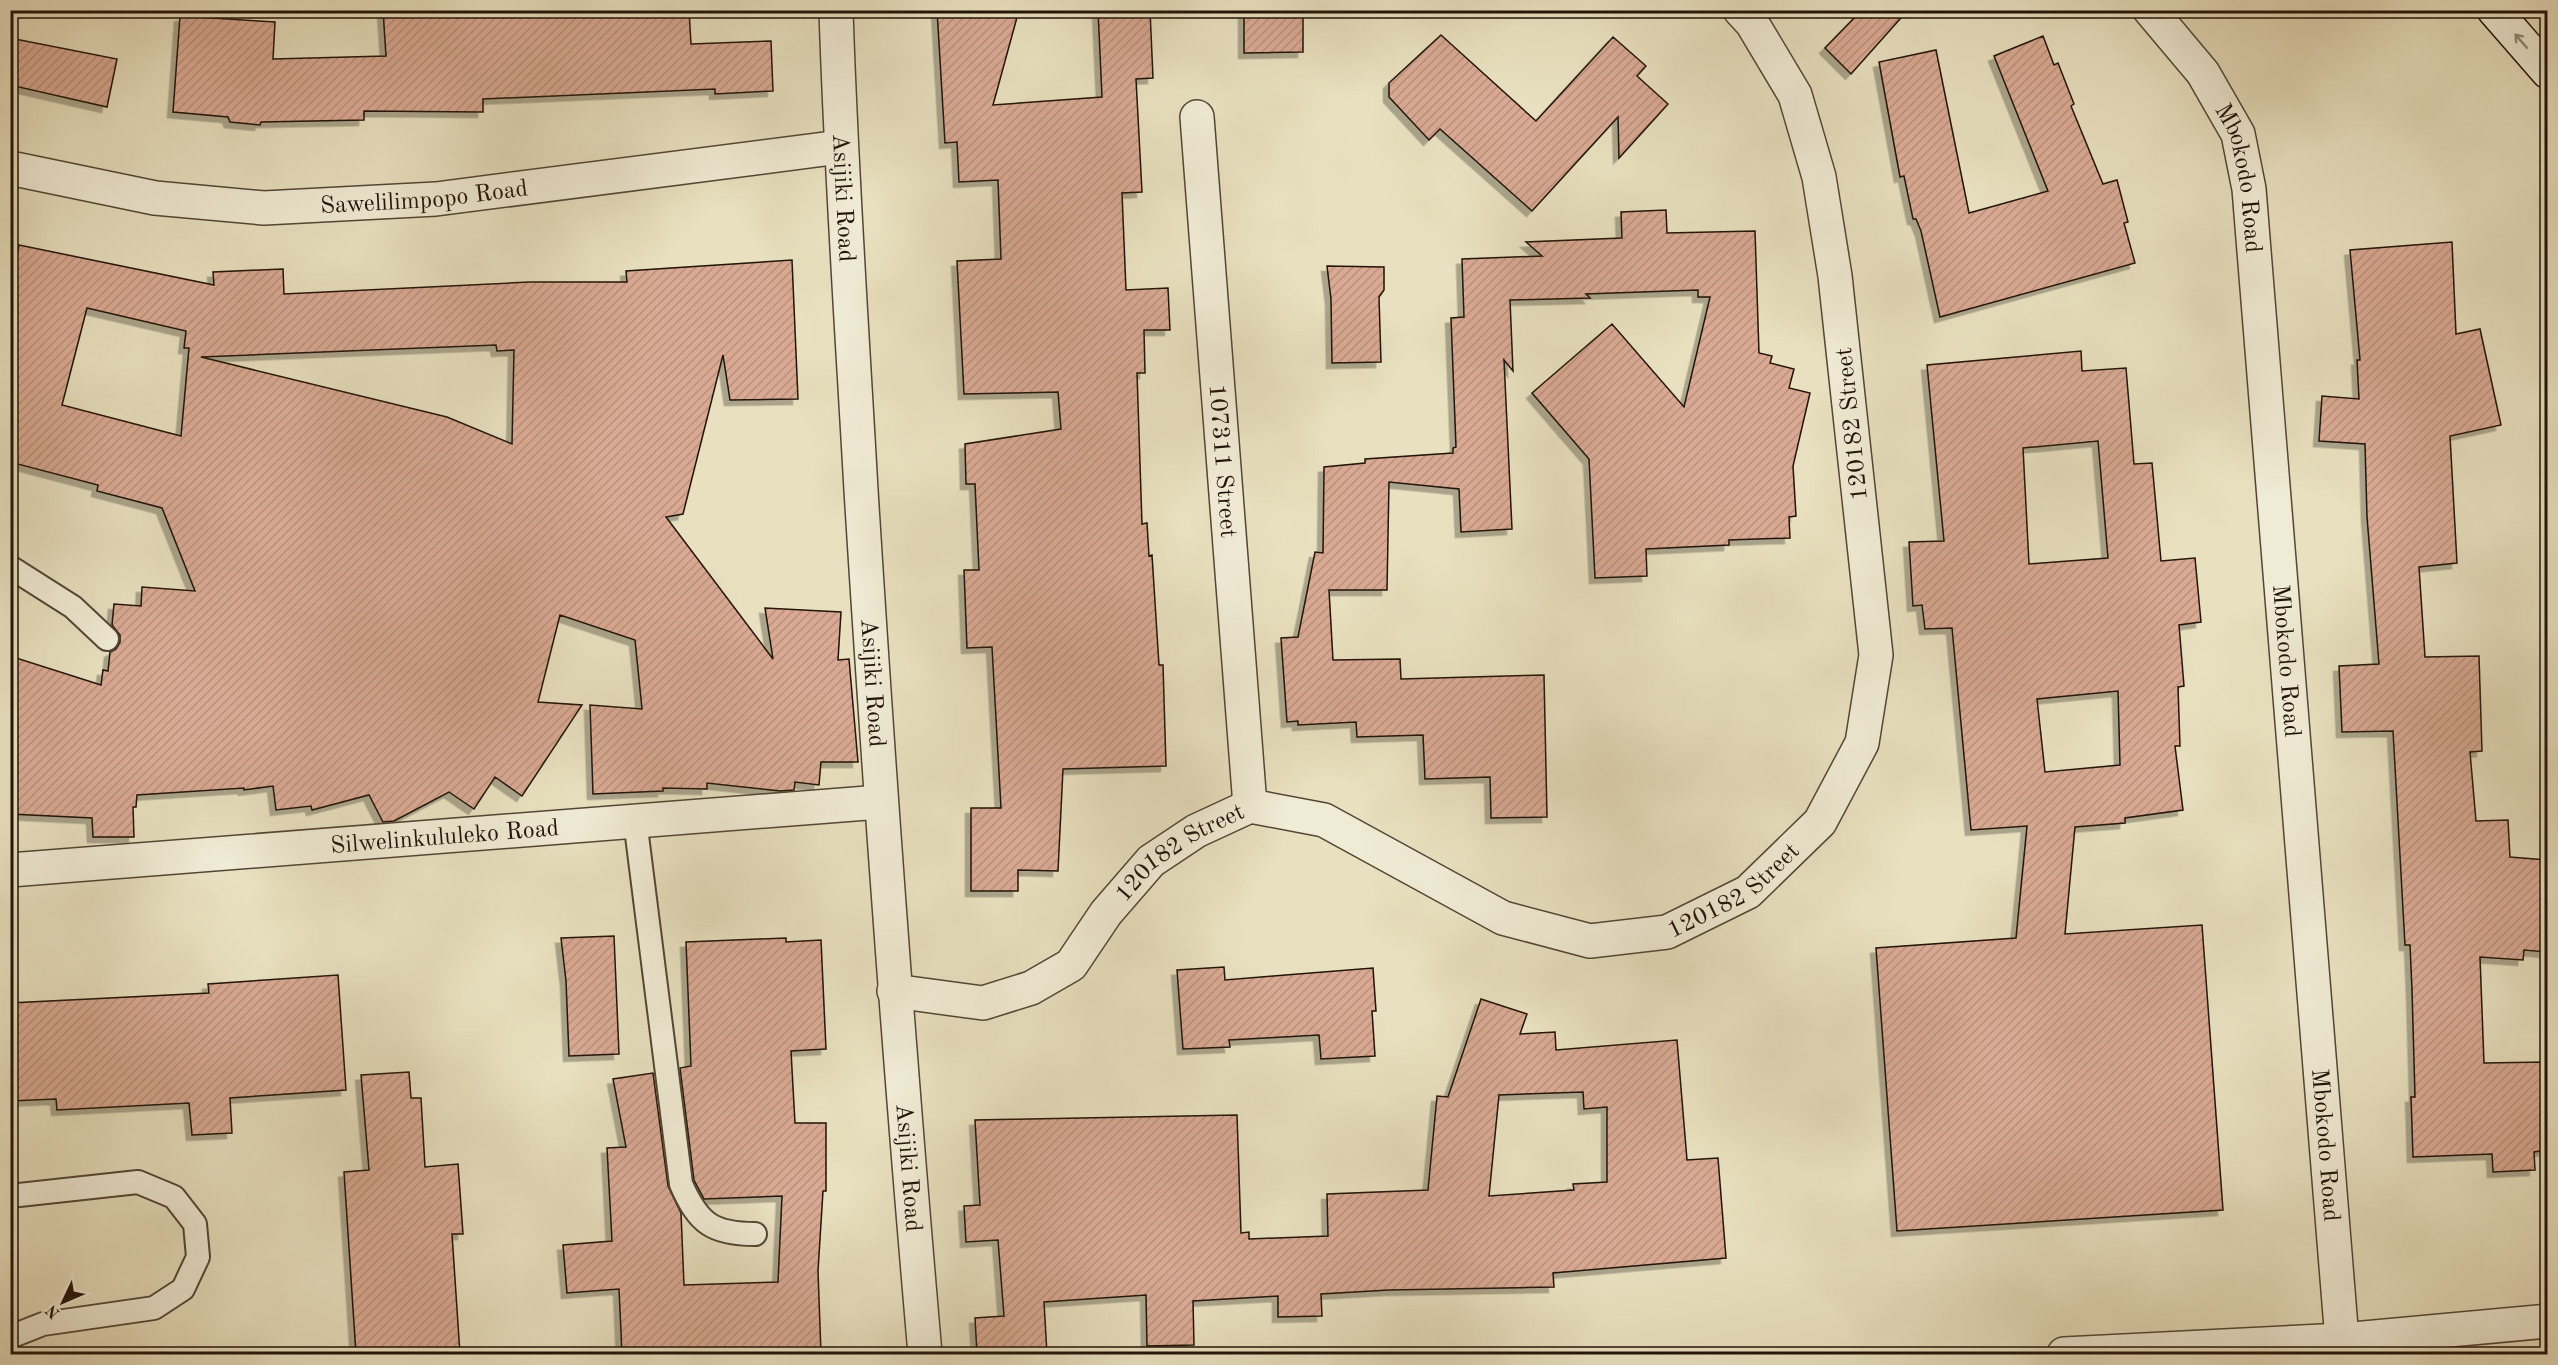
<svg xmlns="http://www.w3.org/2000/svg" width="2558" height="1365" font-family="'Old Standard TT',serif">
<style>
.building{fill:url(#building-hatch);stroke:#211309;stroke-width:1.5;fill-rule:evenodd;filter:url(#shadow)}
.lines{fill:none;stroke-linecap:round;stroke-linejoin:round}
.lane-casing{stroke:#534636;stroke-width:26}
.street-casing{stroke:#534636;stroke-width:36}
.secondary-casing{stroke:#211309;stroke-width:36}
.lane{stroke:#f0ebd5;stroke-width:22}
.street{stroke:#f0ebd5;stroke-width:33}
.secondary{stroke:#f0ebd5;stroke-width:33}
.oneway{stroke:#938a79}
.labels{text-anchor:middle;stroke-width:5;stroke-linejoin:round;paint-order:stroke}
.street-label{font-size:24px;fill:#211309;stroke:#f0ebd5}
</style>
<defs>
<pattern id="building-hatch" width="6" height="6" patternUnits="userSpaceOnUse" patternTransform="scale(1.5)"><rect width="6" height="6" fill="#d9a993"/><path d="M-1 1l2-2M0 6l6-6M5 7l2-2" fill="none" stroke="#ba917d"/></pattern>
<filter id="shadow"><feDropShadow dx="-5.5" dy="5.5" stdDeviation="0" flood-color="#0004"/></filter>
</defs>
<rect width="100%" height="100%" fill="#e8e0bf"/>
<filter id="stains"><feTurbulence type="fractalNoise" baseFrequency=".00333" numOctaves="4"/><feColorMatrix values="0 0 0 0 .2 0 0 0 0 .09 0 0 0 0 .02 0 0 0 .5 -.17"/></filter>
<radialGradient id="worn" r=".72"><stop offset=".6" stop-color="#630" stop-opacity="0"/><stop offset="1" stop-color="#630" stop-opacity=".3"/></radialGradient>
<!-- building -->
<path class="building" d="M383,10H689L691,44L771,41L773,91L715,94V89L483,99V112L364,111V120L261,122L260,125L230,122L228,117L173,112L180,16L275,22L273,59L386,56Z
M937,10H1019L993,105L1102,97L1098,10H1150L1153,78L1136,79L1142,192L1122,193L1126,290L1168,288L1170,330H1144L1145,373H1137L1142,524L1147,523L1149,556L1152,555L1159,665H1163L1166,766L1063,769L1058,871L1018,870V891H971V808H1001L992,647L967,648L964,570H979L975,484H966L965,444L1061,429L1058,392L964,394L957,261L1001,259L998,180L959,182L957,142L945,143Z
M1244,10H1303V52L1244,53Z
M1862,10H1908L1851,74L1825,48Z
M1441,35L1536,121L1613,37L1646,66L1637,76L1668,104L1619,158L1618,117L1532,211L1440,129L1429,140L1389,97V83Z
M2043,36L2054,65L2058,63L2074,104L2071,106L2103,184L2117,180L2128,222L2124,223L2135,263L1940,317L1921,231L1916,219H1913L1904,176L1900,177L1879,62L1936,50L1969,213L2048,191L1994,56Z
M10,38L117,59L107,107L10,85Z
M1666,210L1667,233L1755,231L1759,353L1772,356L1770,363L1794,369L1789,388L1810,393L1793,466L1796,516L1789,517L1790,538L1729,540V545L1646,549L1647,576L1595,578L1589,459L1532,393L1612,324L1684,407L1710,297H1698V290L1586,294L1590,298L1510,300L1513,371L1504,360L1512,529L1461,532L1459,489L1389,482L1387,590H1329L1333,660L1400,659L1401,679L1544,675L1547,817L1491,818L1490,777L1425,779L1423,735L1357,737L1356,722L1298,725V721L1287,722L1281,638L1298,637L1315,552L1323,553L1324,467L1365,463V459L1453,453V448L1456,447L1451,318L1464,317L1462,259L1542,256L1526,242L1622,238L1621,212Z
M2452,242L2456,334L2480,329L2501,425L2450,436L2457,563L2419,567L2425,657L2479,656L2482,751L2470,752L2476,821L2508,820L2510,857L2547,860V952L2524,950L2523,960L2480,957L2484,1063L2547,1062V1150L2534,1152L2535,1170L2493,1172L2492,1154L2413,1157L2411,1097H2415L2412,990L2410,945H2405L2393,731L2342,732L2339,666L2379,664L2367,517L2365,444L2319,441L2322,396L2359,399L2357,360H2360L2350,250Z
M19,245L214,285L213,272L283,269L284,294L530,282H627L626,271L792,260L798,399L730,400L723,355L683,514L666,517L773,659L765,608L841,612L838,660L849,659L858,762H821L819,785L795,782L794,790L780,791L707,783V789L663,788V791L593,794L590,705L642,709L635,640L560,615L538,702L582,705L522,796L495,777L474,809L449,792L394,821L383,822L369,795L312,810L311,806L276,810L273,786L244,790V788L137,795L136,807H133L134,837H93L92,818L10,814V656L101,685L103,670L108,671L110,652L116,649L120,642V635L112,625L114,604L141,606L142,587L195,591L162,508L97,491L98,485L10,462V291ZM87,308L186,331L184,348H189L181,436L62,405ZM496,345L497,351L514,350L512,444L447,417L201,357Z
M1327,266L1384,267V290L1379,297L1381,362L1332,363L1331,299Z
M2081,351L2082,371L2126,368L2134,464L2152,463L2161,561L2195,558L2201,622L2179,625L2184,686L2178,687L2180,746H2175L2183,810L2125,818V823L2075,827L2065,934L2202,925L2223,1210L1897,1231L1876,948L2016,938L2027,826L1971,830L1952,628L1925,629L1922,605L1913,606L1909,542L1944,541L1927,365ZM2098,441L2108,558L2029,564L2023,448ZM2118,691L2120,765L2045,772L2037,699Z
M614,936L619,1054L569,1056L566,981L561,938Z
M786,938V942L821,940L826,1049L791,1051L795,1123H826V1191H823L818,1271L821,1354H622L619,1289L567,1293L563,1245L612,1241L607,1148L626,1147L613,1079L653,1073L668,1186L681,1213L684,1285L778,1282L782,1196L704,1199L694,1180L680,1068L691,1066L686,942Z
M1224,967L1225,980L1373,968L1376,1011H1372L1375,1056L1321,1059L1319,1035L1229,1040L1230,1047L1183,1049L1177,970Z
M338,975L346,1090L230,1098L232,1133L192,1135L189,1103L57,1110L56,1099L10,1101V1003L209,993L208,984Z
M1481,999L1527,1014L1520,1034L1555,1032L1556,1050L1677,1040L1687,1160L1718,1158L1726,1258L1553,1273L1554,1287L1389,1290L1321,1294L1322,1316L1278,1317V1296L1193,1301L1194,1345L1147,1346L1146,1295L1044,1302L1047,1354H977L975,1318L1004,1316L998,1240L966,1242L964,1206L980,1205L975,1120L1237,1115L1241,1233L1249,1232V1239L1328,1236L1327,1194L1428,1190L1437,1096L1448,1097ZM1583,1092L1584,1109L1607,1107V1182L1573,1184L1574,1190L1489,1196L1499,1095Z
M409,1072L411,1098H421L425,1167L458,1164L463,1234H452L460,1354H356L344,1172L369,1170L361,1075Z"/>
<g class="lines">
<defs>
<path id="lane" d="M10,567L73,607L107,639
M635,820L681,1184C698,1223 712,1234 755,1234
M10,1196L138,1182L174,1197L195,1224L198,1257L183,1289L154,1308L43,1324L10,1337"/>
<g id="street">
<path id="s1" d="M836,10C841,171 852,330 861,490C879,779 900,1067 925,1354"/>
<path id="s2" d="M2150,10L2203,73L2238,134L2249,189L2342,1340"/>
<path id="s3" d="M1197,117L1250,806"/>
<path id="s4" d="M10,168L155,198L264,208L436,199L840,147"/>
<path id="s5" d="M10,870L880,802"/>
<path id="s6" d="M894,991L983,1003L1031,988L1071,965L1106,913L1151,861L1196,831L1250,806L1324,820L1503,918L1590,941L1667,932L1748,892L1820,822L1862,743L1876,655L1835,276L1819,177L1795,95L1752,23L1740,10"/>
<path d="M2064,1354L2342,1340L2548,1321"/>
</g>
<path id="secondary" d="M2494,10L2548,72"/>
</defs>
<!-- lane casing -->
<use href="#lane" class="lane-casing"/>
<!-- street casing -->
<use href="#street" class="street-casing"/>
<!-- secondary casing -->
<use href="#secondary" class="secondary-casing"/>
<!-- lane -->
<use href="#lane" class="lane"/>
<!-- street -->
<use href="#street" class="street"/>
<!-- secondary -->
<use href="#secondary" class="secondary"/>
</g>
<!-- one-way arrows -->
<defs><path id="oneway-shaft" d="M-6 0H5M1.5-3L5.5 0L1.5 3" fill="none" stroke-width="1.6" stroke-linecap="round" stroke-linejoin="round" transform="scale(1.5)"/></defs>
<use class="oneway" href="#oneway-shaft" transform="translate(2521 41) rotate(-131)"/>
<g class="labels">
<!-- street labels -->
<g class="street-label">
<text dy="8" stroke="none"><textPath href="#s2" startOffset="196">Mbokodo Road</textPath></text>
<text dy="8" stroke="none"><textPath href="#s4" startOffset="418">Sawelilimpopo Road</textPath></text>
<text dy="8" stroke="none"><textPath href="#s1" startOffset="188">Asijiki Road</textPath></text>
<text transform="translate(1851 424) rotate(-96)" y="8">120182 Street</text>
<text dy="8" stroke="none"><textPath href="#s3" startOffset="345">107311 Street</textPath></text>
<text dy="8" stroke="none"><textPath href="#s2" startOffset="682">Mbokodo Road</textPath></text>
<text dy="8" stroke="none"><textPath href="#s1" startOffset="674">Asijiki Road</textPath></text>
<text dy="8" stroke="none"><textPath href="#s5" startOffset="436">Silwelinkululeko Road</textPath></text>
<text dy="8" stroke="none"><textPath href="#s6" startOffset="346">120182 Street</textPath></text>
<text dy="8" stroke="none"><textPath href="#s6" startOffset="957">120182 Street</textPath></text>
<text dy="8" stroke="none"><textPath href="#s2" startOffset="1168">Mbokodo Road</textPath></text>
<text dy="8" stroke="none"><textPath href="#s1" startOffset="1160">Asijiki Road</textPath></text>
</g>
</g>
<!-- margin -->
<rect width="2558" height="1365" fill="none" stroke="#e8e0bf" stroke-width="36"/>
<rect x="12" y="12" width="2534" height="1341" fill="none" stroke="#211309" stroke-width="3"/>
<rect x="18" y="18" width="2522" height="1329" fill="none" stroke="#211309" stroke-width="1.5"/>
<!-- north arrow -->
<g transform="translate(63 1302) rotate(226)" stroke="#f0ebd5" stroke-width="4.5" paint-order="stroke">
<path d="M0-4.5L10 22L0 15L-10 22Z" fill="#211309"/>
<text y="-9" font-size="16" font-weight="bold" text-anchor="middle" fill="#211309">N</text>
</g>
<rect width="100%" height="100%" filter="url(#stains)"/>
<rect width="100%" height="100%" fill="url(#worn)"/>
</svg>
